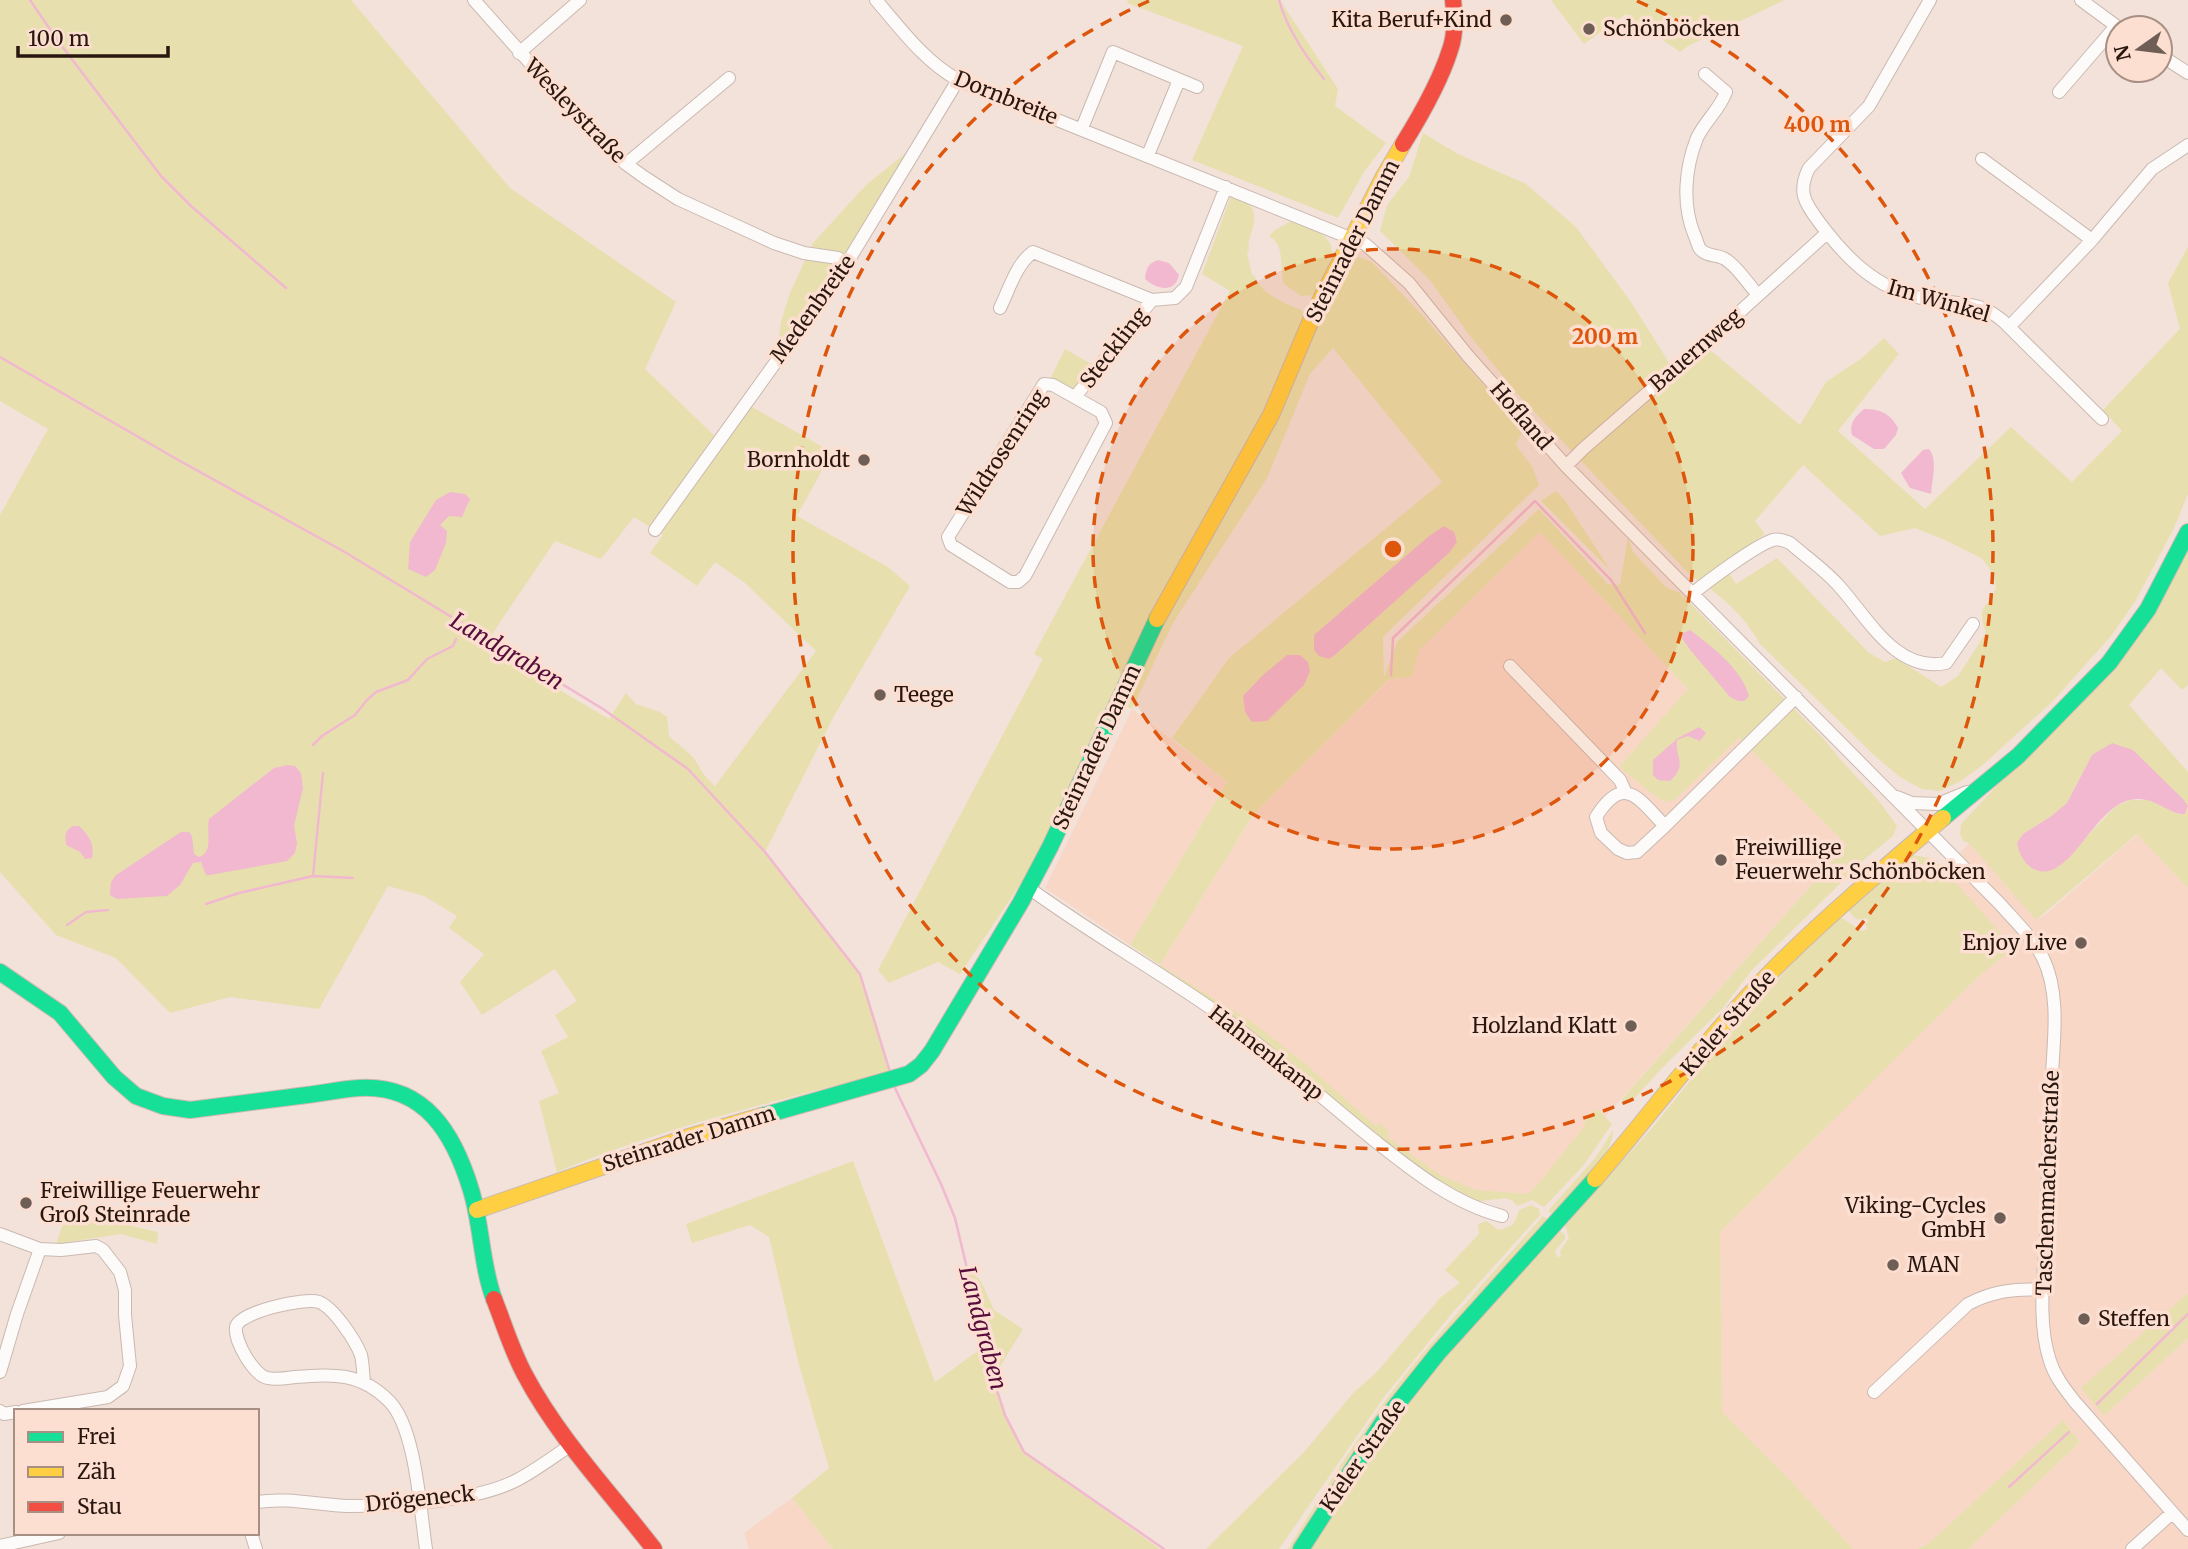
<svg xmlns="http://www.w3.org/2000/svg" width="2188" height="1549" font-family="Merriweather,serif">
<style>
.built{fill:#f8d7c7}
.green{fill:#e7e0ae;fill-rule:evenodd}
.water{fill:#f1b8d0}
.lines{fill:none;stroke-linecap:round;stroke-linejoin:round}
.stream{stroke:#f1b8d0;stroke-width:2.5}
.street-casing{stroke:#cab9b1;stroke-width:14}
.fast-casing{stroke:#cab9b1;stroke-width:18}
.slow-casing{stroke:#cab9b1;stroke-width:18}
.jam-casing{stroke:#cab9b1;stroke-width:18}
.street{stroke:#fdfbf9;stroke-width:12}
.fast{stroke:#16e098;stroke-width:16}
.slow{stroke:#ffcf43;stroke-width:16}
.jam{stroke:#f24e42;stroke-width:16}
.ring{fill:none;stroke:#de560c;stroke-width:3.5;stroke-dasharray:12 9}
.poi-dot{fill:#6f5e56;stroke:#fcdfd0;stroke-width:2.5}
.labels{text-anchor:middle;stroke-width:7;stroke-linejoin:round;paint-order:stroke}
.poi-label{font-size:21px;fill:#29170f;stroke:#fcdfd0;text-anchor:start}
.street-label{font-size:21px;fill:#29170f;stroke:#fcdfd0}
.water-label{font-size:23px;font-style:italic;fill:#580c3c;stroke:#fcdfd0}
.centre{fill:#de560c;stroke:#fcdfd0;stroke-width:3.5}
.ring-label{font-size:21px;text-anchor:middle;font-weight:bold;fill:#de560c;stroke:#fcdfd0;stroke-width:7;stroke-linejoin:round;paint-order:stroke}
</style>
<rect width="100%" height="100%" fill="#f2e2da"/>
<!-- built -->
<path class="built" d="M1540,532L1689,690L1619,767L1677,798L1739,737L1847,845L1534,1197L1479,1195L1444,1179L1422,1167L1160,965L1253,815L1390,679L1412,677L1419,650Z
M1132,709L1227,782L1130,945L1045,888Z
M2138,834L2188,888V1293L2082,1388L2104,1416L2188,1338V1549H1968L2080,1442L2063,1420L1928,1544L1917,1549H1853L1790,1480L1722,1412L1720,1232L1979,976L2014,948L1944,871L1969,843L2036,920L2046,914Z
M792,1498L833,1549H749L744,1533Z"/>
<!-- green -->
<path class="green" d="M0,0H351L510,188L676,302L645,369L722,443L750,406L832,452L797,516L888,567L910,586L834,716L765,852L860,974L891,1072C778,1100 665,1127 557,1172L539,1101L559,1093L541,1051L568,1037L555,1015L577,1001L555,969L482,1015L460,982L484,954L449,928L457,916L424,896L388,886L319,1009L230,997L170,1013L116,958L56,935L0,872V515L48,429L0,401ZM634,517L663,535L650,553L697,586L715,562L745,583L816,651L715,786L705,776L693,757L669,736L667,717L660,712L636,704L626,693L609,719L484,646L555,541L601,559Z
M1128,0H1280L1338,89L1335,106L1386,143L1364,172L1338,218L1192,160L1243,46L1127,3Z
M1551,0H1785L1688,46L1680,52L1626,14L1584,44Z
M1423,133L1458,154L1526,184L1576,227L1633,305L1671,366L1713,324L1721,334L1709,349L1800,425L1826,382L1862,358L1884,338L1899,354L1838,431L1925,509L2011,427L2072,482L2122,431L2103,410L2180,329L2168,283L2188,247V494L2174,528L2136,600L2111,636L2053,701L1984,764L1961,781L1940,791L1922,789L1900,777L1876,757L1760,644C1750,626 1736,609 1719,596C1711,588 1700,583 1691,576L1521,398L1470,336L1430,280L1380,231L1387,205L1409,177ZM1803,465L1880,536L1915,528L1945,540L1981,558L1988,566L1994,576L1996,588C1987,612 1976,602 1986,633L1958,676L1941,687L1896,658L1885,662L1869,653L1777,558L1736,584L1722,563L1765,534L1755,521Z
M906,153L908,158L851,250L782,346L778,344L781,322L790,293L813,243L867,184Z
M1231,196L1250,203C1252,209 1255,215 1254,221C1253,232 1247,239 1249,251L1247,252L1252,275H1254C1262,296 1286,303 1305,312L1257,428L1034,864L960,974L938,962L889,983L878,970L1043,659L1034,654L1230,291L1202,274Z
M1293,220C1347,241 1335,251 1314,295L1301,296L1284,284C1279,270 1286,245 1269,236L1275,230Z
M1359,257L1372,262L1423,316L1523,430L1516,445L1533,468L1539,485L1383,637L1384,677L1397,642L1539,509L1608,584L1620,585L1628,537L1633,552L1666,587L1680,593L1822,737L1840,759L1879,801L1897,826L1893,836L1865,859L1752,970L1723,1008L1665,1065L1630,1103L1621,1100L1847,845L1739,738L1677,798L1667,802L1659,799L1619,767L1688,689L1540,532L1419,650L1412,677L1389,679L1253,815L1160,965L1252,1022L1302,1061L1376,1126L1380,1123L1389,1132L1387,1137L1440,1175L1476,1190L1527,1194L1535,1188L1583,1128C1587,1117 1588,1113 1599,1110L1612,1124L1583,1166L1544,1207L1532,1200L1517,1206L1513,1201L1506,1198L1474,1202L1421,1172L1157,969L1160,965L1130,945L1227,782L1172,738L1229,658L1442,482L1333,348L1310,374L1267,478L1173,623L1132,709L1122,705L1341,278L1348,265Z
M1065,349L1095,366L1078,388L1073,389L1051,377Z
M1556,491L1564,499L1611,571L1541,501Z
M2188,551V685L2182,690L2161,668L2129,705L2188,772V806L2169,786L2092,755L2067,803L2050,817L2023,834L2058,867L2116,806L2131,800H2149L2179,814H2185L2188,808V888L2137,834L2036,920L1969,843L1963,841L1960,834L1961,824L2006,776L2114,667Z
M1912,855L1930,858L1939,864L2014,948L1979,976L1720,1232L1722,1412L1790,1480L1853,1549H1307L1372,1448L1461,1334L1559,1230L1565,1235V1239L1555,1251L1558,1258L1561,1255L1560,1251L1569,1238L1565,1225L1652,1128L1715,1050L1799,956L1839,916L1862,931L1868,929L1865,924L1869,921L1866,918C1857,922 1851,917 1848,908Z
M1613,1130C1614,1157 1570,1194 1552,1213H1549V1210L1596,1157Z
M853,1161L935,1382L986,1345L968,1269L981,1281L994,1310L1023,1329L993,1378L1005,1415L1024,1452L1160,1549H833L792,1498L829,1468L799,1365L769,1237L750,1225L692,1243L686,1224Z
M1531,1205L1539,1209L1540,1215L1453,1312L1384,1397L1279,1549H1206L1305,1451L1355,1391L1375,1374L1441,1297L1460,1283L1445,1270L1479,1234L1478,1224L1487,1221L1498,1230C1513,1227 1515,1224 1519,1210Z
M67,1211L158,1232L157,1244L121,1234L56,1244Z
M1543,1216L1548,1220L1296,1549H1288C1322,1493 1357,1438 1397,1385C1443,1327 1494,1272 1543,1216Z
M2188,1293V1338L2104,1416L2081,1388Z
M2063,1420L2080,1442L1968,1549H1917L1928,1544Z"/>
<!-- water -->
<path class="water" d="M1158,260L1169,263L1179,275C1175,294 1156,289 1145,279C1146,268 1148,264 1158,260Z
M1864,409C1880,409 1890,413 1898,428L1896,435L1884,449H1874L1852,435C1849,423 1855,417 1864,409Z
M1929,449C1938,460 1932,480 1931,494L1910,488L1901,473L1923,450Z
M450,492L465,494L470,499L462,517L449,516L440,525L447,531L446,543L435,570L426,577L408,569L410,542L436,500Z
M1444,526L1454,532L1457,542L1449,553L1336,654L1329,659L1319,656L1314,650V635L1429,536Z
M1690,630C1711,646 1742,669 1749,696L1744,701H1738L1730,697L1691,651L1682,638L1683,633Z
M1287,655H1300L1308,662L1310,671L1304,685L1267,721L1252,722L1245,712L1243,696L1263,675Z
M1699,727L1706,733L1700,741L1688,736L1677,740C1675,758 1688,765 1670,781L1658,780L1653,775V760L1678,738Z
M2112,743L2133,750L2184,800L2188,806L2185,814C2166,814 2154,794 2129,800C2100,808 2083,850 2059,866C2038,881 2020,863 2017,843L2023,834L2050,817L2067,803L2092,755Z
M288,765L295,766L301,773L303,788L294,826L297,843L295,853L287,861L210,875H206L201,862L193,863L180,885L167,896L117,899L110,895L111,882L116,875L181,832H189L192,836L194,854L199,857C214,852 206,832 209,819L274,768Z
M73,826H79C89,835 95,845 92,858L85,859L80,852L66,845C65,836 64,831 73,826Z"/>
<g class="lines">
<!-- stream -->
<path class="stream" d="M30,0L58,41L161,176L191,206L286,288
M1279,0C1287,29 1305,55 1324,79
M0,357L180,461L343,551L603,709L688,769L765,852L860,974L890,1072
M1391,675L1393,638L1535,501L1611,580L1645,633
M313,745L322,736L355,715L367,700L376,692L408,680L427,659L453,646L456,639
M313,876L323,773
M206,904L239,893L313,876L353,878
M67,925L86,912L108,910
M894,1086L941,1184L955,1218L993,1378L1005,1415L1024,1452L1164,1549
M2097,1404L2188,1314
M2009,1487L2069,1432"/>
<defs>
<path id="street" d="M474,0L595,136L626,164L644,177L678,199L774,243L804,253L838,258L847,263
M876,0C901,29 924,61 958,80L1365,244L1409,283L1468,356L1566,466L2000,904C2015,921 2033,938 2043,958C2060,993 2054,1037 2052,1074C2049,1127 2048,1180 2046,1234C2044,1274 2037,1322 2050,1361C2055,1377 2065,1389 2075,1402L2188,1530
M1930,0L1869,106L1809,168C1797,192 1805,203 1819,222C1846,258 1875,288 1921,298C1942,303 1965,301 1985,309C1991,312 1998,317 2003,321L2102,419
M2081,0L2119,28
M519,53L580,0
M2160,55L2188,73
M1705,74L1726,92C1720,109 1705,121 1697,138C1685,168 1682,204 1694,234C1696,238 1698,246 1700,249C1707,257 1717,254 1725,259C1738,267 1748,284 1758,295
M2059,92L2116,26
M1082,128L1113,52L1197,87
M1148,155L1179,80
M1982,159L2092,240
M626,164L729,78
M1000,308C1009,290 1016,264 1033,252L1152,300L1175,298L1186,287L1226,187
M2009,327L2092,240L2152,169L2188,145
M1044,384L1053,385L1101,412L1106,423L1025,576L1018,582H1010L951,545L948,537Z
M1075,397L1152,300
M1566,466L1583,449L1723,327L1827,233
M655,530L847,263L958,80
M1692,594C1708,581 1756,545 1773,540C1779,538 1785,541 1790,543C1806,557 1825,570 1839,586C1868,618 1896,673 1946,663L1973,624
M1510,666L1620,780L1625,791
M1897,797L1912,803L1938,804L1967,792
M1665,826L1637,852L1627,853L1618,849L1601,833L1596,817C1624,772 1639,799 1665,826L1796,697
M1029,888C1090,933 1157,970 1219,1014C1273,1054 1323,1099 1375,1141C1413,1171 1454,1204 1502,1216
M0,1234L40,1249L61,1250L96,1246L103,1250L120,1272L125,1290V1315L130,1366L123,1386L108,1397L23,1411
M0,1372L17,1314L40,1249
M364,1382C363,1373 363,1364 361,1355C355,1340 334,1308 319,1302C305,1297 239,1312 236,1327C234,1341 254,1376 268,1378C277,1380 287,1378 295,1377C333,1374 360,1372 389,1401C416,1428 420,1510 426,1549
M1874,1392L1968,1304C1993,1291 2016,1288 2044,1290
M0,1411L4,1414L16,1412
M257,1502C287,1497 318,1505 348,1506C396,1506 474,1502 517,1480C536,1470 553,1457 571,1445
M251,1533L256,1549
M0,1546L59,1533
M2132,1549L2172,1513"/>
<path id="fast" d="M1943,818L2018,756L2109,663L2148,609L2188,532
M0,972L60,1013L114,1077L136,1096L163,1106L190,1110C229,1105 268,1100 307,1095C324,1093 342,1089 359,1088C425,1084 454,1134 471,1190C482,1226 481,1264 494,1299
M762,1116L909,1074L921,1065L932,1051L1021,902L1050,847L1157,619
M1301,1549L1383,1422L1438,1353L1595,1179"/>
<path id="slow" d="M1157,619L1271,415L1314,313L1383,178L1403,144
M1595,1179C1657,1107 1716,1026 1783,960C1834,910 1889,864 1943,818
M477,1210L685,1138L762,1116"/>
<path id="jam" d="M1403,144C1421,115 1440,82 1450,50C1456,34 1455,16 1453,0
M494,1299C504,1324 512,1351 525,1375C559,1439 610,1492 654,1549"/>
</defs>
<!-- street casing -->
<use href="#street" class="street-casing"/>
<!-- fast casing -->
<use href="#fast" class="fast-casing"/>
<!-- slow casing -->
<use href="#slow" class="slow-casing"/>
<!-- jam casing -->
<use href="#jam" class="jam-casing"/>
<!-- street -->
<use href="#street" class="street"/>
<!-- fast -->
<use href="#fast" class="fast"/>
<!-- slow -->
<use href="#slow" class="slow"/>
<!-- jam -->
<use href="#jam" class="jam"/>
</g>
<!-- distance rings -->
<circle cx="1393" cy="549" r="300" fill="#de560c" fill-opacity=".12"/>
<g class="ring">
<circle cx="1393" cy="549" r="300"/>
<path d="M1637 1A600 600 0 1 1 1149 1"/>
</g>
<!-- markers -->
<g class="poi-dot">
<circle cx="1506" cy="20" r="7"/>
<circle cx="1589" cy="29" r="7"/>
<circle cx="864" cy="460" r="7"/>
<circle cx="880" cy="695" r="7"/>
<circle cx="1721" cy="860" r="7"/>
<circle cx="2081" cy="943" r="7"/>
<circle cx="1631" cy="1026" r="7"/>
<circle cx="26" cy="1203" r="7"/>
<circle cx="2000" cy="1218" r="7"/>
<circle cx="1893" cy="1265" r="7"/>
<circle cx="2084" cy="1319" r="7"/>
</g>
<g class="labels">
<!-- poi labels -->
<g class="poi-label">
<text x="1492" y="27" text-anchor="end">Kita Beruf+Kind</text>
<text x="1603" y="36">Schönböcken</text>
<text x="850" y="467" text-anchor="end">Bornholdt</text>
<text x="894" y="702">Teege</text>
<text x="1735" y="855">Freiwillige<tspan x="1735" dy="24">Feuerwehr Schönböcken</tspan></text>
<text x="2067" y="950" text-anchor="end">Enjoy Live</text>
<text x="1617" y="1033" text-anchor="end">Holzland Klatt</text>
<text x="40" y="1198">Freiwillige Feuerwehr<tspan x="40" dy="24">Groß Steinrade</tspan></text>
<text x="1986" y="1213" text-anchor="end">Viking-Cycles<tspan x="1986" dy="24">GmbH</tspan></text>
<text x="1907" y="1272">MAN</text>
<text x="2098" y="1326">Steffen</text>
</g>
<!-- street labels -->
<g class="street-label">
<text transform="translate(1006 98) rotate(22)" y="7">Dornbreite</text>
<text transform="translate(575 111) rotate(46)" y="7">Wesleystraße</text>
<text transform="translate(1353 241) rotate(-63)" y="7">Steinrader Damm</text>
<text transform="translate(1939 301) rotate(16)" y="7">Im Winkel</text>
<text transform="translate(813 309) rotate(-54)" y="7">Medenbreite</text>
<text transform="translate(1114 348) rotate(-52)" y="7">Steckling</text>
<text transform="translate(1696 350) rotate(-41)" y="7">Bauernweg</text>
<text transform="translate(1521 416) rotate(49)" y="7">Hofland</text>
<text transform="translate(1002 453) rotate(-57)" y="7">Wildrosenring</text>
<text transform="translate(1097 747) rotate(-65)" y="7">Steinrader Damm</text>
<text transform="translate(1728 1023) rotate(-49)" y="7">Kieler Straße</text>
<text transform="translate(1266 1053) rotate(38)" y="7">Hahnenkamp</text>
<text transform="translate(689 1139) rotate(-17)" y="7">Steinrader Damm</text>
<text transform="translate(2048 1183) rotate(-88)" y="7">Taschenmacherstraße</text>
<text transform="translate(1363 1456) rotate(-55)" y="7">Kieler Straße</text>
<text transform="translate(420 1499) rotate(-6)" y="7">Drögeneck</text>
</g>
<!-- water labels -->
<g class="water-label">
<text transform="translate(507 651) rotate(31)" y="8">Landgraben</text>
<text transform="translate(983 1328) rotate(75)" y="8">Landgraben</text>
</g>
</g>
<circle cx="1393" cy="549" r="10" class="centre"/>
<g class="ring-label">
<text x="1817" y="132">400 m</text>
<text x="1605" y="344">200 m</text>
</g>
<!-- legend -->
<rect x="14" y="1409" width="245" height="126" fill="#fcdfd0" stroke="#a88f83" stroke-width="2"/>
<rect x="28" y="1432" width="35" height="10" fill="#16e098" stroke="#a88f83" stroke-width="2"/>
<text x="77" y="1444" font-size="21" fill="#29170f">Frei</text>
<rect x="28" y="1467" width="35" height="10" fill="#ffcf43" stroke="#a88f83" stroke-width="2"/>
<text x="77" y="1479" font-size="21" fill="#29170f">Zäh</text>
<rect x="28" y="1502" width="35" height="10" fill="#f24e42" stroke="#a88f83" stroke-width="2"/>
<text x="77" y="1514" font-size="21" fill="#29170f">Stau</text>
<!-- north arrow -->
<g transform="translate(2139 49) rotate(256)"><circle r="33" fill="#fcdfd0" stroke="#a88f83" stroke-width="2"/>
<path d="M0-5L12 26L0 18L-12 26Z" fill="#6f5e56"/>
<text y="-10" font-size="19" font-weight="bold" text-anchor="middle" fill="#29170f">N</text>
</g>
<!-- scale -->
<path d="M18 46v10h150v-10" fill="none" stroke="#29170f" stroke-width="3.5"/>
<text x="28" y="46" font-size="21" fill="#29170f" stroke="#fcdfd0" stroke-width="5" paint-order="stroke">100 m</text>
</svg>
